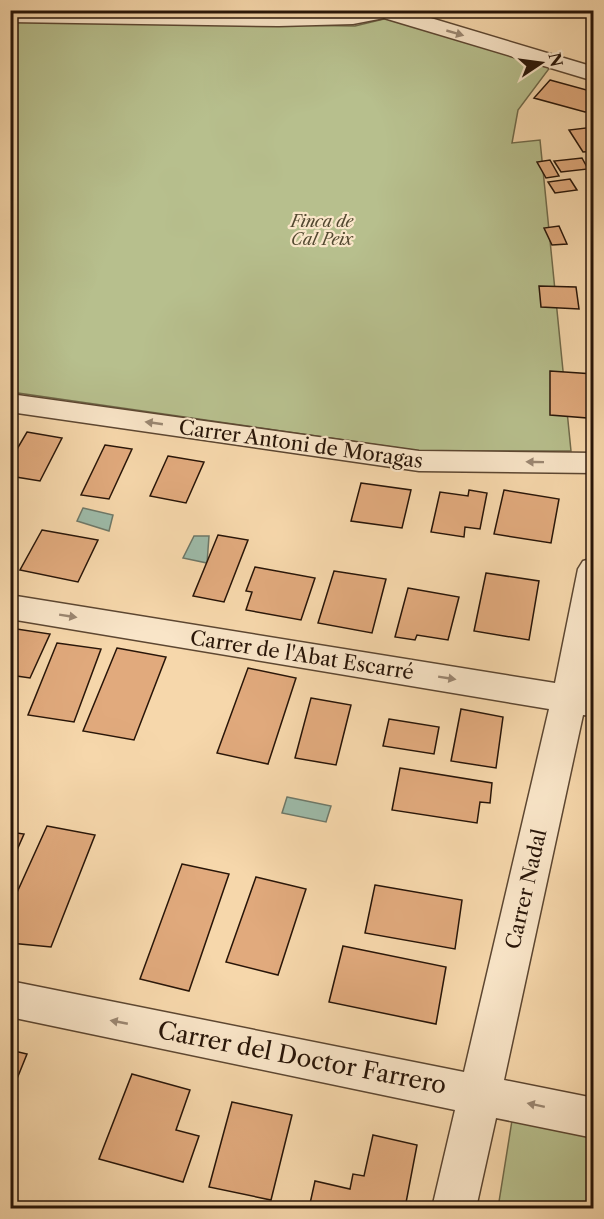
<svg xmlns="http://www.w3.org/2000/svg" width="604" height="1219" font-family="'Libre Caslon Text',serif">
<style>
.green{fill:#b7bf8d;stroke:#706a4a;stroke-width:1.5}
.water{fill:#9dbaa8;stroke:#6e7868;stroke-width:1.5}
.building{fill:#e1aa7d;stroke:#281508;stroke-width:1.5}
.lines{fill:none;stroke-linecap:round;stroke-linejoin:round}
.minor-casing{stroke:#5c4631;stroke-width:3}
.minor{fill:#f9e5c8;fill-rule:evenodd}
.oneway{fill:#9b8772}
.labels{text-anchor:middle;stroke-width:4.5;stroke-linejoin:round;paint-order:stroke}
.far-park-label{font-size:16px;font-style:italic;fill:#534830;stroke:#f9e5c8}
.street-label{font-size:20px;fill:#281508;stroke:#f9e5c8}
.near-street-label{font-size:24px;fill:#281508;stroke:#f9e5c8}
</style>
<rect width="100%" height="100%" fill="#f6d7ab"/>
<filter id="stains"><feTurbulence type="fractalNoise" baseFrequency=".00333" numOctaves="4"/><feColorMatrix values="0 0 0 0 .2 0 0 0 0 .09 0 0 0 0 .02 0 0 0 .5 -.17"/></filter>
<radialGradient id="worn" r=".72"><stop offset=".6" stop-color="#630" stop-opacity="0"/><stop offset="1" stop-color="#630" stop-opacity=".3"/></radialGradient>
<!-- green -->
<path class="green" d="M388,18L551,66L518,110L512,143L540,140L571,451H420L11,392V21L355,26Z
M514,1108L593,1126V1208H498Z"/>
<!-- water -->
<path class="water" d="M83,508L113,515L109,531L77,521Z
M194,536H209L207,563L183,558Z
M287,797L331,806L326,822L282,813Z"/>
<!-- building -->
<path class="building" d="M550,80L594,92V111L585,112L534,98Z
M594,127V151L583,152L569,130Z
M582,158L588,169L561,172L554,161Z
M550,160L559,176L546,178L537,162Z
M570,179L577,190L555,193L548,182Z
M559,226L567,244L552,245L544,228Z
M539,286L576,287L579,309L541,307Z
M589,286H594V328H593Z
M550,371L594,374V436H587V418L550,415Z
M27,432L62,438L40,481L10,476V461Z
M105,445L132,449L109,499L81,495Z
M168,456L204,462L186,503L150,496Z
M361,483L411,490L402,528L351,521Z
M469,490L487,493L480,529L465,527L464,537L431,532L440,492L468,496Z
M504,490L559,499L551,543L494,534Z
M42,530L98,540L78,582L20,570Z
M218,535L248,540L224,602L193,596Z
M255,567L315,578L301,620L246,610L252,592L246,591Z
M334,571L386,579L372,633L318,623Z
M486,573L539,581L529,640L474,631Z
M408,588L459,597L448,640L417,635L415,640L395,637Z
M10,628L50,634L30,678L10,675Z
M57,643L101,649L74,722L28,715Z
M117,648L166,657L134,740L83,731Z
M248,668L296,678L268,764L217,753Z
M311,698L351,705L336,765L295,758Z
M461,709L503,717L496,768L451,761Z
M389,719L439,727L434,754L383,746Z
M400,768L492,783L490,803L480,802L477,823L392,810Z
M47,826L95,835L51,947L10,943V908Z
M10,832L24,834L10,866Z
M182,864L229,874L189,991L140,979Z
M256,877L306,889L278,975L226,962Z
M375,885L462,900L455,949L365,933Z
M343,946L446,967L436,1024L329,1002Z
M10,1050L27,1054L10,1096Z
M132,1074L190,1090L176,1130L199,1136L183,1182L99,1159Z
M232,1102L292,1115L271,1200L209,1187Z
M373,1135L417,1145L405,1208H309L315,1181L350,1189L353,1174L364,1176Z"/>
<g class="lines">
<defs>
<path id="minor" d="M10,10L279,14L404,10L594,67V81L384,18L353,24L279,26L10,22Z
M10,394L419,451L594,453V473L419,471L10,412Z
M594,558V660L588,689H594V716L583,715L504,1080L594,1098V1138L496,1118L476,1208H432L455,1110L10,1017V981L464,1072L549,709L10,619V595L555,683L578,569L583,561Z"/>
</defs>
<!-- minor casing -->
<use href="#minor" class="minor-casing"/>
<!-- minor -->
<use href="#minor" class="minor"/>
</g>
<!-- one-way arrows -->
<defs><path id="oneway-solid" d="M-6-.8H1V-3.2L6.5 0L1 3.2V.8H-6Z" transform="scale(1.5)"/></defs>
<g class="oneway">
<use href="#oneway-solid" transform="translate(455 33) rotate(16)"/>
<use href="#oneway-solid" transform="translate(154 423) rotate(-172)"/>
<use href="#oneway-solid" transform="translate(535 462) rotate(-179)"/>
<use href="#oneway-solid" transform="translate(68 616) rotate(9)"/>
<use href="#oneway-solid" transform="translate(447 678) rotate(9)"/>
<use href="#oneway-solid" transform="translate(119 1022) rotate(-169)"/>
<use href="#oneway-solid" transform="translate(536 1105) rotate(-168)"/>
</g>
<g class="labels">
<!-- far-park labels -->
<g class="far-park-label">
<text x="322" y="227">Finca de<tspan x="322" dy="18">Cal Peix</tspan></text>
</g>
<!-- street labels -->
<g class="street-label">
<text transform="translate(301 444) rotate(8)" y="7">Carrer Antoni de Moragas</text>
<text transform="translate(302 655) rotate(9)" y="7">Carrer de l'Abat Escarré</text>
<text transform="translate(526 889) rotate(-77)" y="7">Carrer Nadal</text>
</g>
<!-- near-street labels -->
<g class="near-street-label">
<text transform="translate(302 1058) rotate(11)" y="8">Carrer del Doctor Farrero</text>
</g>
</g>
<!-- margin -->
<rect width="604" height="1219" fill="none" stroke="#f6d7ab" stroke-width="36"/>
<rect x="12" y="12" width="580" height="1195" fill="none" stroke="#281508" stroke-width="3"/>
<rect x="18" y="18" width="568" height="1183" fill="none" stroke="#281508" stroke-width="1.5"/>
<!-- north arrow -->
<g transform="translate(541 63) rotate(77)" stroke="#f9e5c8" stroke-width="4.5" paint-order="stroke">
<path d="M0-4.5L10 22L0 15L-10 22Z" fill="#281508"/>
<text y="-9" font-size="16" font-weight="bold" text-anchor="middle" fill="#281508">N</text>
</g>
<rect width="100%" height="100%" filter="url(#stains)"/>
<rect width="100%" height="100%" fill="url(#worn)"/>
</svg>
